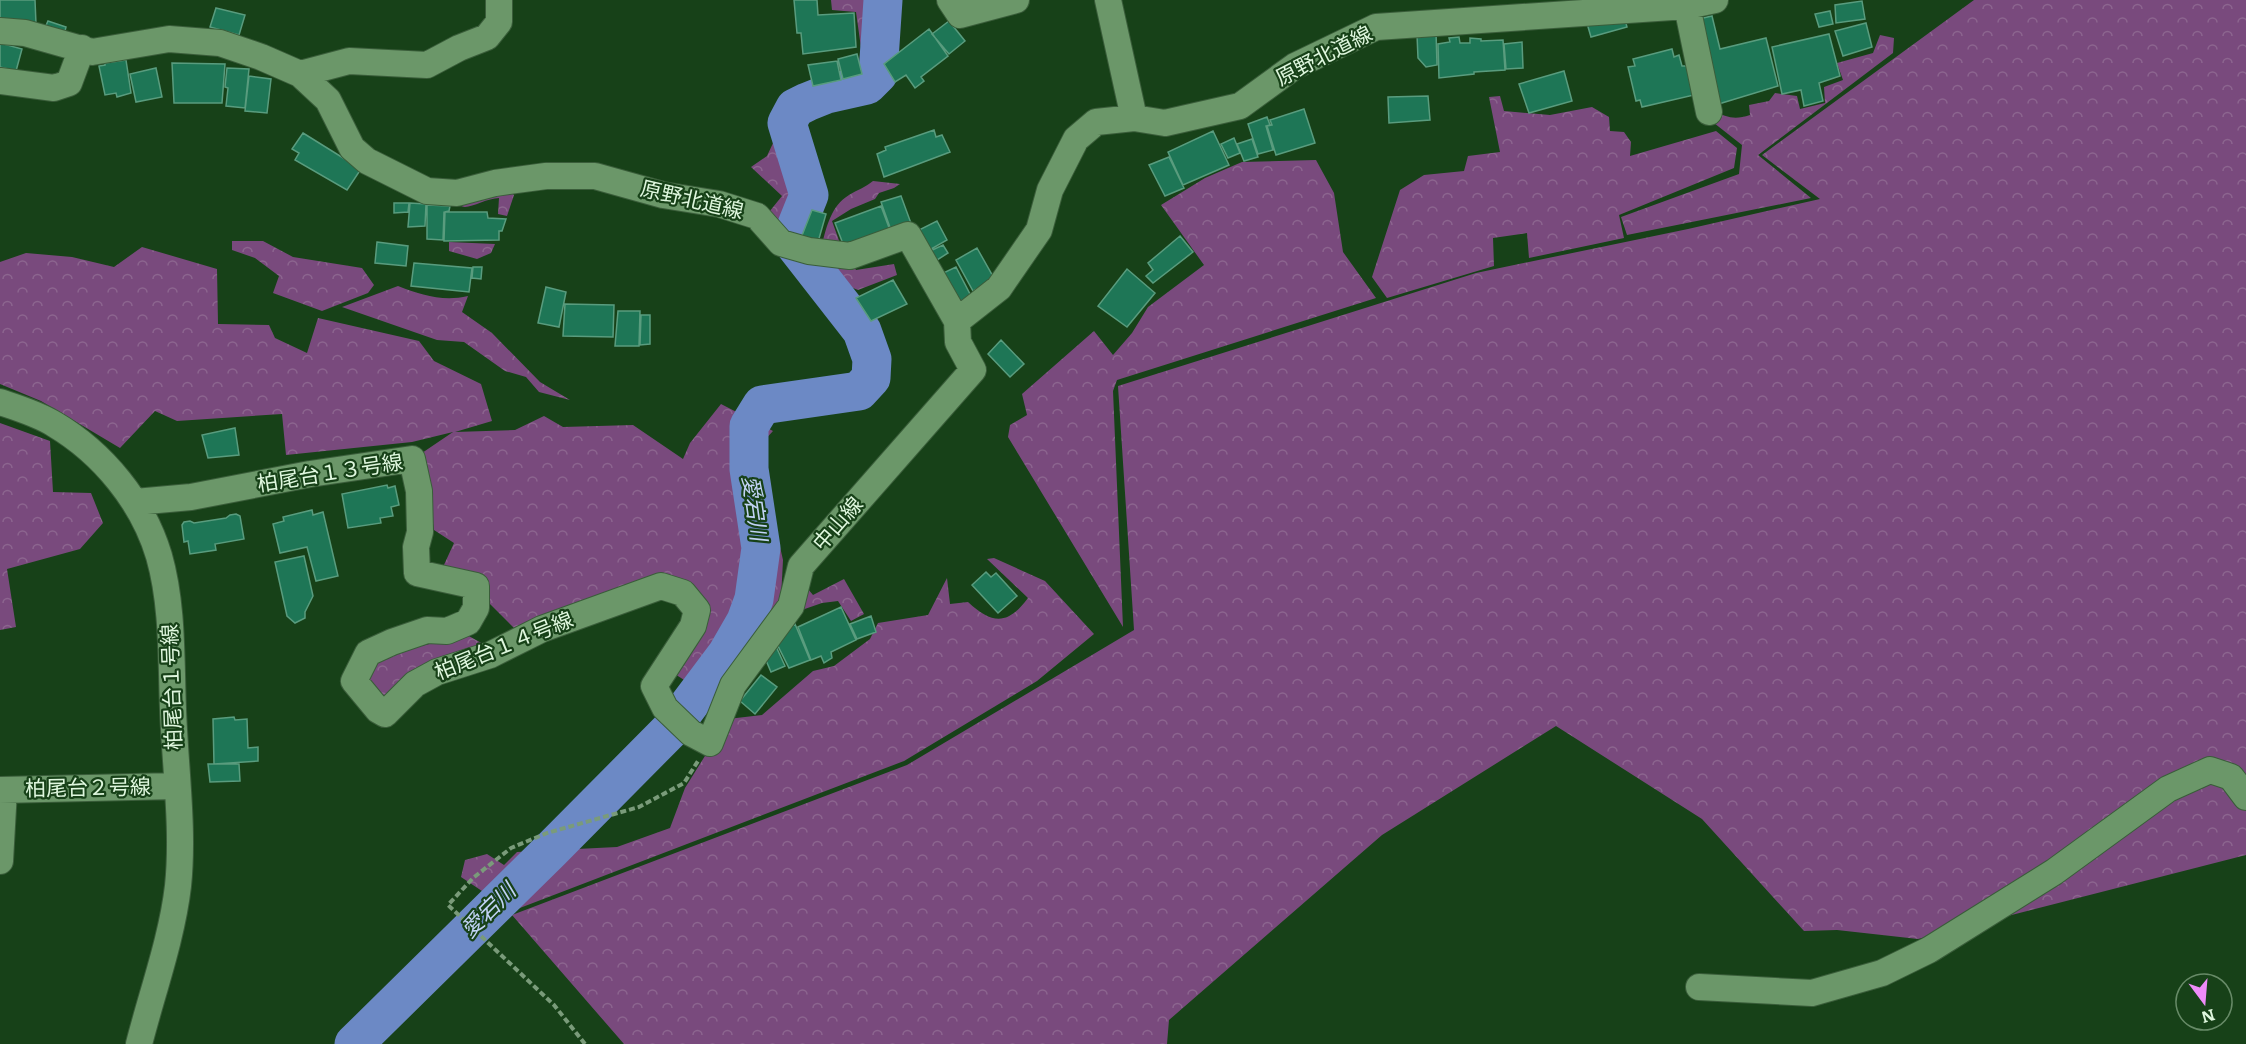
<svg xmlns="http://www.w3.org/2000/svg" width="2246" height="1044" font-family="Literata,'Noto Sans JP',serif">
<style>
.forest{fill:url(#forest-crowns)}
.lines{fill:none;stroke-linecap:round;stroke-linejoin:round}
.river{stroke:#6c89c5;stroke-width:39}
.building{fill:#1e7656;stroke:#599c7e;stroke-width:1.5}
.minor-casing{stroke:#3a5d3a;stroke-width:28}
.path{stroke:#7a9b7a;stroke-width:4;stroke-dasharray:6 3;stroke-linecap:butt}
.minor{stroke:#6b9769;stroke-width:26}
.labels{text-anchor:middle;stroke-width:4.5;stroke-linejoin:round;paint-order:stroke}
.street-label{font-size:21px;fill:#dff7de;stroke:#174118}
.water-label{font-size:22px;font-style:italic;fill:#c2d3f5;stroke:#174118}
</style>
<defs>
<pattern id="forest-crowns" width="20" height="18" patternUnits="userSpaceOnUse" patternTransform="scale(1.5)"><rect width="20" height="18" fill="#794a7d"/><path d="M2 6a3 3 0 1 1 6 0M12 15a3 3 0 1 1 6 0" fill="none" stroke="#8c658f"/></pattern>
</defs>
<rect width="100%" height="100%" fill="#174118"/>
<!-- forest -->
<path class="forest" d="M831,0H880L878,34L889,37L887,50L863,62L856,12L832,10Z
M1974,0H2246V855L1918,939L1837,930L1804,931L1702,819L1556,726L1382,835L1169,1020L1167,1044H624L512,915L907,765L1134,630L1118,386L1476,273L1688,229L1820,199L1762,155Z
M1880,35L1894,38L1893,53L1758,155L1811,198L1627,235L1621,217L1739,174L1742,145L1714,123L1713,110C1727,118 1735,120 1750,115L1749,105L1769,101L1775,93L1797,96L1800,109L1825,103L1824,87L1843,80L1837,63L1873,53Z
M1500,96L1504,111L1550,115L1592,107L1609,117L1610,131L1624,132L1631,142L1630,156L1716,131L1737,148L1734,168L1619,215L1624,238L1529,258L1527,233L1493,238L1494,266L1387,298L1372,277L1400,190L1424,175L1464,171L1468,156L1500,152L1489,97Z
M781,126L794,130L816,192C812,199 813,207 810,216C808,224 802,231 797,238L765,217L782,196L751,167L767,156Z
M1316,160L1334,193L1343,252L1376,298L1117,380L1113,391L1123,627L1008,437L1010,425L1027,415L1022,394L1094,331L1113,355L1132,333L1148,307L1204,265L1161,205L1205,178L1242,162Z
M873,181L900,184L894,188L879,193L875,199L851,209L832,221L842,249L822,244C827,226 831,206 849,195C857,190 866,187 873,181Z
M509,190L514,195L507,216L498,214L499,198C488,198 473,207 465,207C461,207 455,202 451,201Z
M232,241H263L293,257L362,268L374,285L368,293L322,311L273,293L279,276L255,258L232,250Z
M449,242L495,244L491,253L477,259L449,251Z
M142,247L217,269L218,324L269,325L275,338L307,353L318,318L419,341L434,361L481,384L492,421L455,432L515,430L544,416L563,427L633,425L683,459L690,443L721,404L773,431L762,443L770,503L783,560L781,598L722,704L670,671L697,627L682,586L520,634L483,597L443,567L454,543L434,530L422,453L453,432L412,442L286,455L282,414L177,421L155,411L120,448L41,401L0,384V262L26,253L72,257L114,267Z
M791,255L850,261L856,270L894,264L897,275L858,290L843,284L872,324L874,329L873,344L856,349Z
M398,286C421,295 443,302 468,296L462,312L492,333L540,382L570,400L539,392L526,377L505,371L464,342L437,340L342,307Z
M0,423L50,441L53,492L91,493L103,523L80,549L7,569L16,627L0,630Z
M994,558L1045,581L1094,634L1037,681L904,761L512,911L461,877L465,860L487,854L504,865L517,852L617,847L670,828L685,788L728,719L762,715L813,671L834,666L870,639L878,623L928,615L947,578L950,604L968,602C993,625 1008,625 1028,598L987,559Z
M844,579L864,614L851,621L838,601L822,603L796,612L808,589L813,595Z
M467,635L485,645L382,703L364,679L375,657Z"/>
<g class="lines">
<!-- river -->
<path class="river" d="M354,1044L550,851L670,730L727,654L746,621L754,599L761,548L749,469V426L762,405L859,391L871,378L872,359L862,331L791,240L809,195L787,123L795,108L807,102L827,94L867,85L878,74L883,0"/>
</g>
<!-- building -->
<path class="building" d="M0,0H35L36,24L0,22Z
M794,0H817L818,15L854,13L856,47L803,54L801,33H797Z
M1862,1L1865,19L1836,23L1835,5Z
M216,8L245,15L239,35L210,27Z
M1830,11L1833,24L1819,27L1815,14Z
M1624,16L1627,27L1591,37L1586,20Z
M1712,16L1720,49L1766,38L1778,86L1712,106L1690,21Z
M48,21L66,27L64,35L44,30Z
M949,21L965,41L949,54L932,34Z
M1866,23L1872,47L1843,56L1835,31Z
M929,29L948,56L921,77L924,81L915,88L906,75L895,82L884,64Z
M1436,32L1437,65L1426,67L1418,58L1417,35Z
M1829,34L1840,76L1819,83L1823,101L1804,106L1801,90L1782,94L1772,47Z
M1459,37L1460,43H1470V38L1481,39V41L1503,40L1505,70L1474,72V74L1439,78L1438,44L1450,42L1449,38Z
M1522,42L1523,68L1506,69L1504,44Z
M0,43L22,49L16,71L0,67Z
M1672,49L1674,57L1679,55L1682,66H1688L1694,95L1642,107L1640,100L1636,101L1628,67L1635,66L1633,59Z
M857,54L862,74L843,79L838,59Z
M126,60L131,93L117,97L116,93L105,95L99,66L105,65V63Z
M837,61L841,80L813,86L808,65Z
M172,63L225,64L222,103H174Z
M156,68L162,97L136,102L130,74Z
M227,68L249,69L245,108L226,106L228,88L225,87Z
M1564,71L1572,101L1529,113L1519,84Z
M249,76L271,79L267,113L245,111Z
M1428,96L1430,120L1389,123L1388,97Z
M1304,109L1315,143L1276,155L1267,126L1272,125L1270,120Z
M1267,117L1270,125L1266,126L1273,150L1258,154L1248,124Z
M934,130L936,137L942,135L950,152L884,177L877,154L886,150L885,147Z
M1213,131L1229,165L1183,185L1168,152Z
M303,133L361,169L347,190L295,160L299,153L292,149Z
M1234,138L1240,153L1228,158L1221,144Z
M1252,139L1258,157L1244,161L1237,144Z
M1169,157L1184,188L1165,196L1149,165Z
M901,196L912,226L892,233L881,202Z
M394,203H409L408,212L394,213Z
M410,203L426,204L425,226L408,227Z
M427,205L450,206L449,211L444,212L443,240L427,239Z
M881,206L891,233L845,249L835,223Z
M812,210L826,214L818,242L801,238Z
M445,212H487L488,218L506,219L502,231H499V240L444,241Z
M937,221L947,240L926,252L915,232Z
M1180,236L1193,252L1153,283L1146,276L1153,270L1148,263Z
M377,242L408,246L406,266L375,263Z
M943,245L948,253L934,262L928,252Z
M977,248L995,280L973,291L956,260Z
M414,263L472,268L469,292L411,286Z
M473,267H482L481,279L472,278Z
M956,267L971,296L955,304L939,275Z
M1127,269L1155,293L1127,327L1098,306Z
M893,280L907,304L871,321L856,298Z
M546,287L566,292L559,327L538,323Z
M565,304L614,305L613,337L563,336Z
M618,311H640L639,346H615Z
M641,315H650V344L640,345Z
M1001,340L1024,364L1010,377L988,354Z
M235,428L239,455L208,458L202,435Z
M387,485L388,488L395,486L399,505L391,507L393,516L380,518L381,523L348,528L342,494Z
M312,510L313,515L323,512L338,576L316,581L307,547L280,553L273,524L284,521L283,517Z
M236,514L240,516L244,539L215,544L216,550L190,554L188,541L184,542L182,525L184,522L190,521L194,523L226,518L230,515Z
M304,556L313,596L305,612V618L295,623L287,616L275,562Z
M986,572L991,577L996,573L1017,596L998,613L972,585Z
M841,607L856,640L831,652L832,658L824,663L821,656L811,660L798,627Z
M871,616L876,632L857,639L850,624Z
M795,624L810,660L789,668L772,634Z
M774,642L785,666L771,672L762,651Z
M761,675L777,687L755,714L740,701Z
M234,717L235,720L247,719L248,748L258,747V761L214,764L213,719Z
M208,764H239L240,781L210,782Z"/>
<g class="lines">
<defs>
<path id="minor" d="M950,0L960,15L1016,0
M1108,0L1134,118
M1687,6L1709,112
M0,31L25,33L92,52L169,39L220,43L261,57L300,74L328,100L352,148L367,161L427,191L457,193L495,183L546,176H595L663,195L719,204L757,216L781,243L809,251L850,256L908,235L957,321L999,288L1039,230L1050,190L1076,139L1096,122L1134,118L1165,123L1240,106L1295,66L1376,27L1687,6L1715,0
M300,74L349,61L427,65L459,48L487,37L499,22V0
M0,81L54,88L69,83L82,48
M0,402C18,408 38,414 54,424C103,453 143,502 159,556C173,605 171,659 173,709C175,767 184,829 178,886C172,938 152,993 139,1044
M135,502L191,497L310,474L412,459L419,491L420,532L416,547L417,573L476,586V608L468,622L447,631L427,630L392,642L368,653L354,681L378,710L385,714L415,684L437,672L490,655L542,629L661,586L683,593L697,610L693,626L654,686L665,708L691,733L710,743L733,685L791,606L801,566L973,370L958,342L957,321
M0,790L176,786
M0,861L4,790
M1699,987L1812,993L1882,973L1929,950L2054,872L2168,789L2210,770L2231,777L2246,797"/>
</defs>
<!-- minor casing -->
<use href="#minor" class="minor-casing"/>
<!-- path -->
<path class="path" d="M585,1044L554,1005L448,905L473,878L511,848L547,833L639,807L684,783L698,761"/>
<!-- minor -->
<use href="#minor" class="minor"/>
</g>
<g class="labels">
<!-- street labels -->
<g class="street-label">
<text transform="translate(1324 56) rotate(-27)" y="7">原野北道線</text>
<text transform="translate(692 200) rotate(13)" y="7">原野北道線</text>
<text transform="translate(330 473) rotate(-9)" y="7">柏尾台１３号線</text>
<text transform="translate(838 524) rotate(-49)" y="7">中山線</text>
<text transform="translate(504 646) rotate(-22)" y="7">柏尾台１４号線</text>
<text transform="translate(172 687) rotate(-92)" y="7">柏尾台１号線</text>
<text transform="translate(88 788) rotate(-1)" y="7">柏尾台２号線</text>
</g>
<!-- water labels -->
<g class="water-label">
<text transform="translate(755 508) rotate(82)" y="8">愛宕川</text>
<text transform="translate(488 910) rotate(-45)" y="8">愛宕川</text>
</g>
</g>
<!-- north arrow -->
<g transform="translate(2204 1002) rotate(164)"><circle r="28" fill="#174118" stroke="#678a67" stroke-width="1.5"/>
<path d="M0-4.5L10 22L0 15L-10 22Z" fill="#ee8bf8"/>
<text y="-9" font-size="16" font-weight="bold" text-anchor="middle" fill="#dff7de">N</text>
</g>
</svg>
